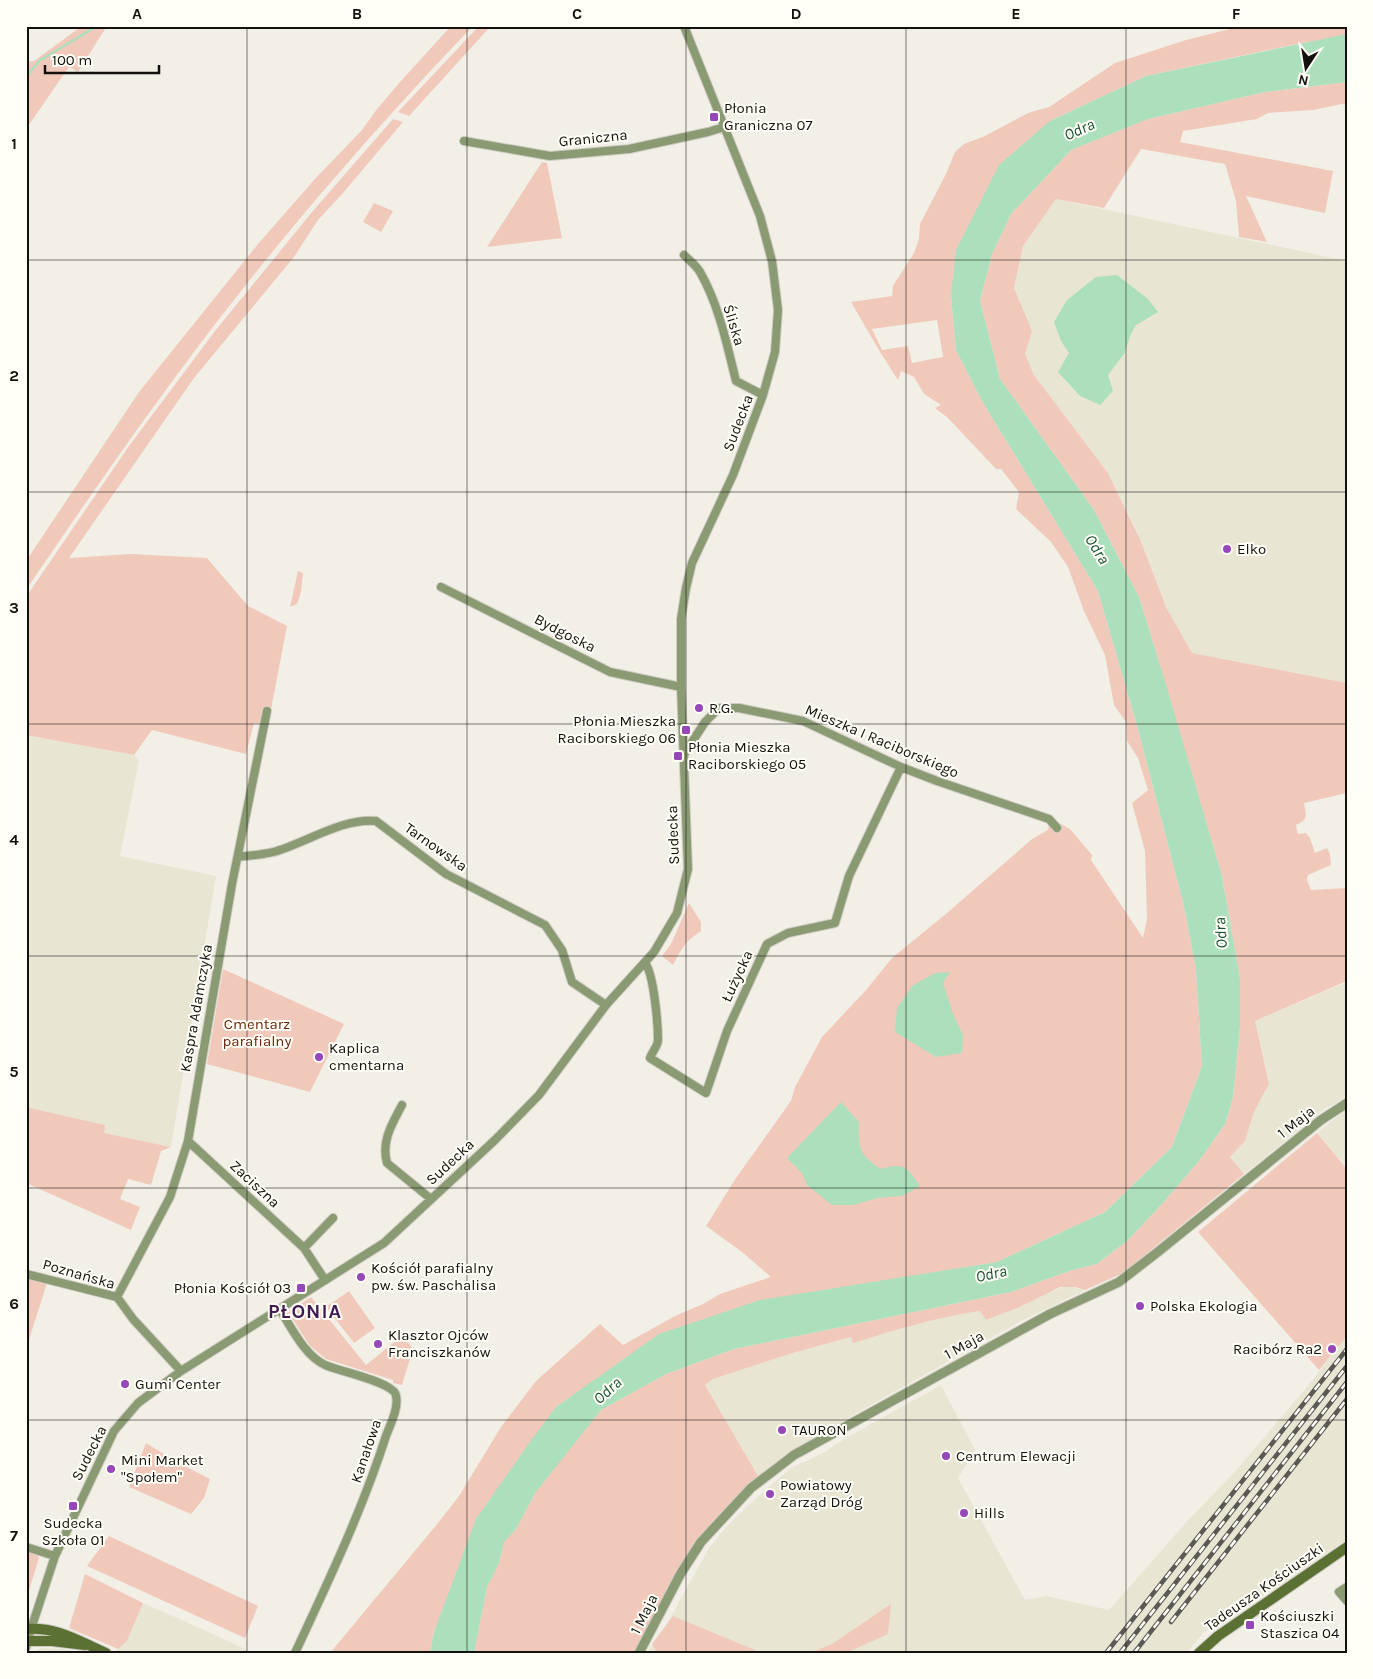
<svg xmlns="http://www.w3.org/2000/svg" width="1373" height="1679" font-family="Karla,sans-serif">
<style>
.built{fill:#e8e5d3}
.green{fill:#f1c9bb;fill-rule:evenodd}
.water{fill:#acdfbc}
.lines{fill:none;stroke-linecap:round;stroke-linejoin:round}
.stream{stroke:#acdfbc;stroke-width:2.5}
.minor-casing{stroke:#ceccc3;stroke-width:10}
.tertiary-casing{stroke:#ceccc3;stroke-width:11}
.secondary-casing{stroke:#ceccc3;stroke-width:12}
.minor{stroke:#8a9a73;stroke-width:8}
.tertiary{stroke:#8a9a73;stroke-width:9}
.secondary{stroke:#5b7134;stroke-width:10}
.rail-casing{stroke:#5b5954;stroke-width:4.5}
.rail{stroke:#fffef7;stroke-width:2.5;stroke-dasharray:8;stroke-linecap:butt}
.grid{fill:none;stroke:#12110e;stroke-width:1;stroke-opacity:0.55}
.poi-dot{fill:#9648b9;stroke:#fffef7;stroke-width:2}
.labels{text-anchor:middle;stroke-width:4;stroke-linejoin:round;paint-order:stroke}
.poi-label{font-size:15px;fill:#12110e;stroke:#fffef7;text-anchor:start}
.street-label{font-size:15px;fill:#12110e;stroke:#fffef7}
.park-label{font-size:15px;fill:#69260b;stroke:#fffef7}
.water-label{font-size:16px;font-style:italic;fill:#185231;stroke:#fffef7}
.district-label{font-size:20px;font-weight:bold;letter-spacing:1px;fill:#401a50;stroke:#fffef7}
.neatline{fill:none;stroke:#12110e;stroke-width:2}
.grid-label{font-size:16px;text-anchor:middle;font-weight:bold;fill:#12110e}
</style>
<rect width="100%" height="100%" fill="#f2f0e6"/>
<!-- built -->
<path class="built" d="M1056,199L1347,261V683L1192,653L1166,607L1135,527L1108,473L1034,375L1025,354L1031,331L1014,288L1023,246Z
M26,735L134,755L139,761L120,856L216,876L171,1147L103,1133L105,1125L26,1107Z
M1347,982V1097L1324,1109L1244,1174L1230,1157L1245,1141L1254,1112L1269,1084L1255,1021Z
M1347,1109V1168L1317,1133Z
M1067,1286L1085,1290L1021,1321L883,1398L783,1456L758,1476L705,1385L713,1379L793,1353L852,1337L854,1342L923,1322L945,1316L980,1311L986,1320L1020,1307L1047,1293Z
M1347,1336V1539L1238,1613L1204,1632L1187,1653H647L665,1627L709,1548L726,1527L756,1498L791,1468L823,1453L846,1438L941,1385L975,1450L958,1478L1025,1600L1046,1596L1109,1610L1190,1518L1232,1475L1306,1388Z
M143,1603L193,1625L254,1653H121L116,1651L127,1641Z
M40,1648L63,1649L82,1653H34Z"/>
<!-- green -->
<path class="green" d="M82,26H107L78,72L69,67L26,129V62L34,61Z
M451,26H473C380,123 291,225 209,332C145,416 85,503 26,590V561L139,392L258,244L314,180L362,130L377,109L400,82Z
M479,26H491L409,116L398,112Z
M1242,26H1347V36L1302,43L1146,76L1050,121L951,296L956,350L982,401L1098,591L1137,725L1184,906L1196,969L1202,1066L1172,1147L1105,1212L997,1262L847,1287L556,1407L434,1631L430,1653H330L438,1523L459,1496L501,1427L536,1381L600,1324L623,1345L675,1316L703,1304L720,1294L771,1277L742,1252L706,1226L736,1178L791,1101L795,1087L822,1037L866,990L892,958L947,913L1032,839L1048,830L1050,818L1070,829L1092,855L1091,860L1143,938L1147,919L1145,851L1132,803L1148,790L1138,758L1127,741L1126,722L1114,705L1105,655L1084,611L1068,567L1051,542L1016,509L1019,492L1001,469H996L948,418L935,408L941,405L924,394L914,377L901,371L898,380L880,352L851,302L892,296L893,286L914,253L919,239L920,224L946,174L955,152L964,144L985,136L1028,113L1049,107L1115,63L1186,40ZM937,320L943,357L912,363L908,346L882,350L872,329Z
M1347,82V105L1342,104L1313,110L1268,113L1257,119L1183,131L1180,142L1333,171L1325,213L1246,196L1267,242L1239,237L1236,201L1225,164L1141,149L1104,208L1056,199L1023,246L1014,288L1032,331L1025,354L1034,375L1108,473L1140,539L1166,607L1192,653L1347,683V793L1304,803C1306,816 1309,819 1296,825L1298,834L1306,833L1310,838L1315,853L1327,848L1330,854L1331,865L1308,875L1307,880L1311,890L1347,888V981L1255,1021L1269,1084L1254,1112L1245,1141L1230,1157L1244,1174L1123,1273L1085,1290L1075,1287H1060L1020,1307L986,1320L980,1311C936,1317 896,1330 853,1343L851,1337L793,1353L713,1379L705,1385L758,1476L697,1540L680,1567L635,1653H474L487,1587L499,1563L504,1541L516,1529L535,1493L556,1464L601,1410L666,1374L734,1349L1011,1292L1069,1271L1097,1264L1128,1240L1161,1205L1199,1161L1225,1124L1233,1098L1240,1024V979L1222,876L1148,626L1139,597L1094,510L1000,379L980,301L992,254L1011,214L1071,150L1148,119L1265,92Z
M393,119L403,122L343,193L318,220L294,257L194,378L69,558L131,554L207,558L248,606L287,626L268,725L254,723L246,754L152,730L134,755L26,735V597L129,446L215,331L312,212Z
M542,162L547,163L562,238L487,247Z
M374,203L393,211L381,232L363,222Z
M298,571L303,573L301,592L297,604L290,607Z
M689,903L701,922V931C685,942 682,948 673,965L662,956L671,944Z
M223,969L344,1024L310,1092L207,1064Z
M26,1107L105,1125L104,1133L171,1147L161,1151L151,1185L128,1179L120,1199L140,1207L131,1230L26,1183Z
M1317,1133L1347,1169V1336L1319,1370L1198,1232Z
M26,1278L47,1283L26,1349Z
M349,1291L375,1328L354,1343L326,1307Z
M311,1297L366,1365L403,1335L413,1349L402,1385L393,1383V1380L326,1359L310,1346L288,1312Z
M146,1443L179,1463L210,1479L204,1498L191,1514L129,1487Z
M109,1536L258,1606L245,1638L87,1566Z
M26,1550L36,1553L39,1558L26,1600Z
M85,1574L143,1603L127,1641L118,1649L69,1628Z
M891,1604L888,1634L846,1653H810L832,1644Z
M673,1616L755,1650L754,1653H657L652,1644Z"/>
<!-- water -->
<path class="water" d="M1347,34V82L1265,92L1148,119L1071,150L1011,214L992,254L980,301L1000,379L1094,510L1139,597L1167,688L1222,876L1240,979V1025L1233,1098L1225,1124L1199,1161L1161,1205L1128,1240L1097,1264L1069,1271L1011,1292L734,1349L666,1374L601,1410L535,1493L516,1529L504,1542L499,1563L487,1587L474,1653H430L434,1632L476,1519L527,1446L556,1407L659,1334L760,1300L997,1262L1105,1212L1172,1147L1202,1066L1196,969L1184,906L1137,725L1098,591L982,401L956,350L951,296L956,250L999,165L1050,121L1146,76Z
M1117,275L1148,299L1158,312L1136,325L1131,334L1124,354L1108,375L1113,391L1100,405L1080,396L1058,372L1069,353L1061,341L1054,322L1067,300L1096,277Z
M950,972L943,983L953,1014L963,1035L962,1053L936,1057L895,1032L897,1008L912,986L935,973Z
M841,1102L859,1122C858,1149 859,1153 880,1169C905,1163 905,1165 920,1186L902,1196L878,1198L853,1205H832L807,1185L802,1173L787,1158Z"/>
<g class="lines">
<!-- stream -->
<path class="stream" d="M26,77L39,61L97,26"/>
<defs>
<path id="minor" d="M464,141L550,156L629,149L708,132L724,127
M684,255C689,260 696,265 700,272C719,305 727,345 736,381L763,395
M441,587L610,672L681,687
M683,756L705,722L719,708H739L803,721L901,767L937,781L1049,819L1057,828
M238,857C251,855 267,855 280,850C310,840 344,818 376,821L446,874L545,925L562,950L572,982L606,1005
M645,963C654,974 658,1025 658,1040C658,1046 652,1052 650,1058L706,1093L727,1031L767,944L788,933L835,923L849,876L901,767
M402,1105C392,1124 381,1141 387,1163L431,1199
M188,1141L304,1248L325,1280
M304,1248L333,1218
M26,1274L117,1297L133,1319L181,1371
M117,1297L170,1197L188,1141L232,884L267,711
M280,1310C292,1328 304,1355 325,1365C342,1372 379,1379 392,1390C394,1391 396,1394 396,1396C399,1408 390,1425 386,1436C362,1511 328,1582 295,1653
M26,1547L55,1556
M1347,1587L1339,1592L1347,1601
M26,1648L31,1629L55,1556L114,1431L138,1403L181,1371L384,1243L495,1140L539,1095L606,1005L654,952L677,913L688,869L681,687V619L686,588L692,563L733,475L763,395L775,352L778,310L772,261L760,216L684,26"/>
<path id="tertiary" d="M639,1653L681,1573L701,1542L751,1488L794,1455L1050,1314L1119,1282L1159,1251L1321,1120L1347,1103"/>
<path id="secondary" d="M26,1629C59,1627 78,1641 106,1653
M26,1641H52L85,1645
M1199,1653L1218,1636L1347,1547"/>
</defs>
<!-- minor casing -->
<use href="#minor" class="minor-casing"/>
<!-- tertiary casing -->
<use href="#tertiary" class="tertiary-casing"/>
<!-- secondary casing -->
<use href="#secondary" class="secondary-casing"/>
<!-- minor -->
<use href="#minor" class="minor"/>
<!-- tertiary -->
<use href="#tertiary" class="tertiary"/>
<!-- secondary -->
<use href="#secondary" class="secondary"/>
<defs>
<path id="rail" d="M1171,1622L1347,1399
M1106,1653L1347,1349
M1120,1653L1347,1366
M1134,1653L1347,1382"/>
</defs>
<!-- rail casing -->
<use href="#rail" class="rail-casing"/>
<!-- rail -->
<use href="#rail" class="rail"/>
</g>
<!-- grid -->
<path class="grid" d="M247,26V1653M467,26V1653M686,26V1653M906,26V1653M1126,26V1653M26,260H1347M26,492H1347M26,724H1347M26,956H1347M26,1188H1347M26,1420H1347"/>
<!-- markers -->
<g class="poi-dot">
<rect x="709" y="112" width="10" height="10" rx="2.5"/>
<circle cx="1227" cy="549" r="5"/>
<circle cx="699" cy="708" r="5"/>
<rect x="681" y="725" width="10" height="10" rx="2.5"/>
<rect x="673" y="751" width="10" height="10" rx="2.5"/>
<circle cx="319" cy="1057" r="5"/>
<circle cx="361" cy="1277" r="5"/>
<rect x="296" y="1283" width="10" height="10" rx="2.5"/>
<circle cx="1140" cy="1306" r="5"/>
<circle cx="378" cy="1344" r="5"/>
<circle cx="1332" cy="1349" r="5"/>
<circle cx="125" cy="1384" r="5"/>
<circle cx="782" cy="1430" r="5"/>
<circle cx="946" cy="1456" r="5"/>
<circle cx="111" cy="1469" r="5"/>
<circle cx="770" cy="1494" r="5"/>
<rect x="68" y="1501" width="10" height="10" rx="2.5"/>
<circle cx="964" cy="1513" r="5"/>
<rect x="1245" y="1620" width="10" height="10" rx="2.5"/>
</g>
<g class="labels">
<!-- poi labels -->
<g class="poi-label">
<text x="724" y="113">Płonia<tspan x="724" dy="17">Graniczna 07</tspan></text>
<text x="1237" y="554">Elko</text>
<text x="709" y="713">R.G.</text>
<text x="676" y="726" text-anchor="end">Płonia Mieszka<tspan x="676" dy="17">Raciborskiego 06</tspan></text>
<text x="688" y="752">Płonia Mieszka<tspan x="688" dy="17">Raciborskiego 05</tspan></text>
<text x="329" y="1053">Kaplica<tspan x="329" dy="17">cmentarna</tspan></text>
<text x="371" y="1273">Kościół parafialny<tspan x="371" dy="17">pw. św. Paschalisa</tspan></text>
<text x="291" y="1293" text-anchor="end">Płonia Kościół 03</text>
<text x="1150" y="1311">Polska Ekologia</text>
<text x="388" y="1340">Klasztor Ojców<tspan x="388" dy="17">Franciszkanów</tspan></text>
<text x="1322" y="1354" text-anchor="end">Racibórz Ra2</text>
<text x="135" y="1389">Gumi Center</text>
<text x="792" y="1435">TAURON</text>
<text x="956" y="1461">Centrum Elewacji</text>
<text x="121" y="1465">Mini Market<tspan x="121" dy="17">"Społem"</tspan></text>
<text x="780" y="1490">Powiatowy<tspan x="780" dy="17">Zarząd Dróg</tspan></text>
<text x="974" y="1518">Hills</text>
<text x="73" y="1528" text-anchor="middle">Sudecka<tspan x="73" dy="17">Szkoła 01</tspan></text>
<text x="1260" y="1621">Kościuszki<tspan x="1260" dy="17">Staszica 04</tspan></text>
</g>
<!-- street labels -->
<g class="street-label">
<text transform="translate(593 138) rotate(-6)" y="5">Graniczna</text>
<text transform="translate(734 325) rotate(73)" y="5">Śliska</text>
<text transform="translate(738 423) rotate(-69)" y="5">Sudecka</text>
<text transform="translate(565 633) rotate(27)" y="5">Bydgoska</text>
<text transform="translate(882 741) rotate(23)" y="5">Mieszka I Raciborskiego</text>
<text transform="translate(673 835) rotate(-92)" y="5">Sudecka</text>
<text transform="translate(436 847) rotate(35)" y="5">Tarnowska</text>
<text transform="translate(737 976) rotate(-65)" y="5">Łużycka</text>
<text transform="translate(196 1008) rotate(-80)" y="5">Kaspra Adamczyka</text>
<text transform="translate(1296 1122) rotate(-38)" y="5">1 Maja</text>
<text transform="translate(450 1162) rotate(-43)" y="5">Sudecka</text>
<text transform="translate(255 1184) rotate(43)" y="5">Zaciszna</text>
<text transform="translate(79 1274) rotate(16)" y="5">Poznańska</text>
<text transform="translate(964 1345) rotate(-29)" y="5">1 Maja</text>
<text transform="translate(366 1451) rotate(-71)" y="5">Kanałowa</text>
<text transform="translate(89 1453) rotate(-63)" y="5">Sudecka</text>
<text transform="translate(1264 1587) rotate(-35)" y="5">Tadeusza Kościuszki</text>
<text transform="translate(644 1614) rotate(-63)" y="5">1 Maja</text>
</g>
<!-- park labels -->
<g class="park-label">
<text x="257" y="1029">Cmentarz<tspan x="257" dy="17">parafialny</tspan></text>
</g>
<!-- water labels -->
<g class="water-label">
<text transform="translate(1079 129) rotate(-24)" y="6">Odra</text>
<text transform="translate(1098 549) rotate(58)" y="6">Odra</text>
<text transform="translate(1220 933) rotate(-94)" y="6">Odra</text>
<text transform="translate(991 1273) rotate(-12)" y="6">Odra</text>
<text transform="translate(607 1390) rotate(-42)" y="6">Odra</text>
</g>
<!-- district labels -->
<g class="district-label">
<text x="305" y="1318">PŁONIA</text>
</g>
</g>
<!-- border -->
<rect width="1373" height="1679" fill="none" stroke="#fffef7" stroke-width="55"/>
<!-- north arrow -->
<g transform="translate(1306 68) rotate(192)" stroke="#fffef7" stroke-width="4" paint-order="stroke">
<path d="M0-4L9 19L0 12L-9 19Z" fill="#12110e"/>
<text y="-8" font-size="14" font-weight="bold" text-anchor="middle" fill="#12110e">N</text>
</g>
<!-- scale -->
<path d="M45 65v8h114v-8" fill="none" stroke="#12110e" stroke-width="2.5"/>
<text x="52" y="65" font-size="15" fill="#12110e" stroke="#fffef7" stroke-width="4" paint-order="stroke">100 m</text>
<rect x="28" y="28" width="1318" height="1624" class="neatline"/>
<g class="grid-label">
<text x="137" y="19">A</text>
<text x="357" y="19">B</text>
<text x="577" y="19">C</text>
<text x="796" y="19">D</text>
<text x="1016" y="19">E</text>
<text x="1236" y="19">F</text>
<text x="14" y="149">1</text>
<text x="14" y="381">2</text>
<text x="14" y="613">3</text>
<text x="14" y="845">4</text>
<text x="14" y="1077">5</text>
<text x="14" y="1309">6</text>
<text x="14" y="1541">7</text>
</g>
</svg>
